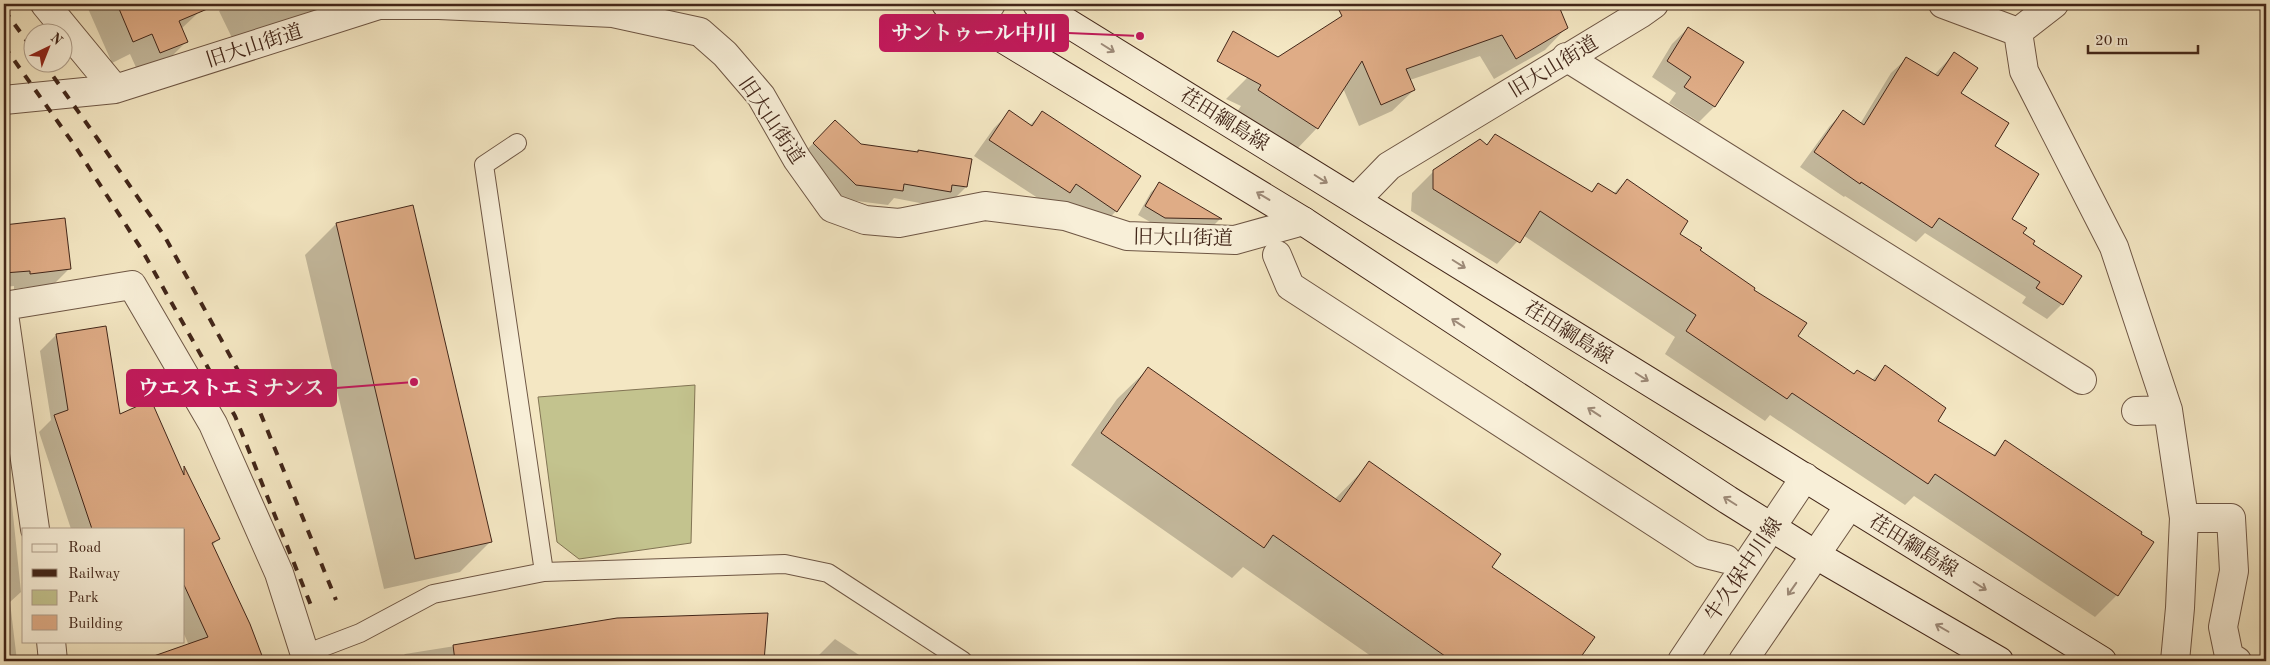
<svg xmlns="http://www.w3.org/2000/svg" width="2270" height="665" font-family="'Old Standard TT','Noto Serif JP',serif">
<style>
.green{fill:#c3c38e;stroke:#827454}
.shadow{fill:#0003}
.building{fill:#dfac86;stroke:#422619}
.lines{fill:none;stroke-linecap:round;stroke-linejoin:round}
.service-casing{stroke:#6e5644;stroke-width:20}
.pedestrian-casing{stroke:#6e5644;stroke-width:30}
.minor-casing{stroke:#6e5644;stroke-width:30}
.tertiary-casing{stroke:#6e5644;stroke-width:30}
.secondary-casing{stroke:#422619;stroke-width:30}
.service{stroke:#f8efd8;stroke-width:18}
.pedestrian{stroke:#f8efd8;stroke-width:28}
.minor{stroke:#f8efd8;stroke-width:28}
.tertiary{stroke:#f8efd8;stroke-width:28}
.secondary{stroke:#f8efd8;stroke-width:28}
.rail{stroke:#422619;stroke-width:4;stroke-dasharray:9 9;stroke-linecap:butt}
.oneway{stroke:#9d8a78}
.labels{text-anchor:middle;stroke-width:5;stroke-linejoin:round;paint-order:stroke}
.street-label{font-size:20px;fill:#422619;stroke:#f8efd8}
.leader{fill:none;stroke:#c2185b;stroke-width:2}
.callout-dot{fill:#c2185b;stroke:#f8efd8;stroke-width:2}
.callout{fill:#c2185b;stroke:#c2185b;stroke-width:2}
.callout-label{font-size:21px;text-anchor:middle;font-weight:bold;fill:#fff}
</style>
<rect width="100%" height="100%" fill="#f4e7c3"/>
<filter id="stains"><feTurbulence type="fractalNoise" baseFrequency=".004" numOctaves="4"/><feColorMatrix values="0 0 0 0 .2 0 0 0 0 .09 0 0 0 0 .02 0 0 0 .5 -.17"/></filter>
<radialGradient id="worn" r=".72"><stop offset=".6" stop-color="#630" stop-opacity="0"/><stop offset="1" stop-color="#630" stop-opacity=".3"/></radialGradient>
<!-- green -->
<path class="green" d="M695,385L691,543L579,559L557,542L538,397Z"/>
<!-- shadow -->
<path class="shadow" d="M86,4H192L197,14L181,29L187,41L165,63L139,74L130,54L112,63Z
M226,4H326L317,13L235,44L219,11Z
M1375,4H1561L1557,7L1566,28L1545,50L1494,79L1480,56L1410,80L1414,90L1392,111L1359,126L1343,88L1317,128L1296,150L1237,112L1241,106L1226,99L1247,78L1349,13Z
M1688,28L1715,106L1699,122L1669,103L1676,93L1652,77L1672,44Z
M1954,54L1959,93L1993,147L2010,219L2031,245L2080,276L2062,304L2047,319L2022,303L2026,297L1925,233L1916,242L1845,196L1844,197L1800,167L1829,127L1843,112L1860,124L1891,73L1906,59L1934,75Z
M1010,112L1030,125L1042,113L1116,211L1101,227L1061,201L1053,208L974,156L994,128Z
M821,135L861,146L966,187L952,201L942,199L935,206L894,198L888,205L841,199L799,158Z
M1496,136L1590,193L1598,184L1613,194L1627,180L1678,234L1752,290L1796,337L1853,375L1871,381L1885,367L1937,421L1992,456L2006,442L2152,542L2117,595L2095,617L1914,496L1905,505L1770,415L1765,421L1665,354L1675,337L1523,235L1497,264L1411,211L1412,193L1434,171L1486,145Z
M1160,184L1220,219L1212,227L1157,226L1138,215L1151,192Z
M64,219L70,268L54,284L14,289V286L4,287V226Z
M336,224L491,541L460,572L384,589L305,255Z
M56,335L119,416L196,506L218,539L212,546L249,625L262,661H182L181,658L190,648L184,634V529H71L39,432L51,420L40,351Z
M1148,369L1334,500L1370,463L1490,567L1593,637L1577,661H1378L1243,567L1232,578L1071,465L1117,399Z
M4,446L11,495L21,592L10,602L17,661H4Z
M767,615L763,661H398L405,654L618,620Z
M835,639L868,661H813Z"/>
<!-- building -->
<path class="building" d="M117,4H219L179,21L188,42L160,53L152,34L133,42Z
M1336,4H1558L1568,28L1516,59L1502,35L1406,69L1415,90L1381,105L1362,61L1318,129L1258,90L1261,85L1217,61L1233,31L1278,57L1342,16Z
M1688,27L1744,62L1715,107L1684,87L1691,77L1667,61Z
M1954,52L1978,68L1961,93L2009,123L1995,146L2039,174L2012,219L2027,228L2023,233L2035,241L2033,244L2082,276L2063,305L2036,288L2040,282L1939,218L1932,228L1861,182L1860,184L1814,152L1843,110L1864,125L1906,57L1938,76Z
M1009,110L1032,126L1042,111L1141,176L1117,212L1076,184L1070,193L989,140Z
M835,120L861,144L918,152V150L972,159L967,187L952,185L951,192L904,184L903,191L856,185L813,143Z
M1495,134L1592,192L1598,183L1616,194L1627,179L1688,221L1680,234L1702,248L1700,250L1755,288L1754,290L1807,323L1798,336L1854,374L1857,370L1875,381L1885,365L1946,408L1938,421L1995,456L2005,440L2142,532L2141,534L2154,542L2118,596L1935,474L1928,484L1792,393L1787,399L1686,331L1696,315L1540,211L1520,243L1433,189V170L1480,139L1487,145Z
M1159,182L1222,219L1165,218L1145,206Z
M413,205L492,542L415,559L336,223Z
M65,218L71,269L30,274V271L4,273V225Z
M106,326L120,414L151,400L184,475V466L220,539L212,543L250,624L264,661H151V657L208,637L184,585V529H92L54,415L68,410L56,334Z
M1148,367L1340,502L1369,461L1501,554L1492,567L1595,637L1578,661H1452L1273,535L1264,548L1101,433Z
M768,613L764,661H455L453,645L617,618Z"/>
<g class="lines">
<defs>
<path id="service" d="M517,143L484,165L544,572
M305,654L360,633L433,594L544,572L785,564L828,573L963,661"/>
<path id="pedestrian" d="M1277,255L1290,286L1702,553L1726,559"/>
<path id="minor" d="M45,4L115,89
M1943,4L2018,32
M2018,32L2024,71L2114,247L2168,410L2184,518L2180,608L2175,661
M2018,32L2054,4
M1566,57L2082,380
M4,100L115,89L379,5H439L613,13L700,32L725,54L761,96L797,159L832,208L865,220L899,223L985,206L1065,216L1127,236L1235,240L1303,221
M1356,200L1389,166L1640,14L1654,4
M4,306L132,285L213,424L279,573L307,661
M4,314L35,529
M2136,411L2168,410
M2184,518H2231L2234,571L2223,627L2229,656L2237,661
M51,641L53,661"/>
<path id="tertiary" d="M977,24L991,4
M1682,661L1805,477
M1743,661L1849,506"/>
<path id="secondary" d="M946,4L1303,221L1728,500L1816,555L1999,661
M1037,4L2102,661"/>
</defs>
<!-- service casing -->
<use href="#service" class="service-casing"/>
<!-- pedestrian casing -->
<use href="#pedestrian" class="pedestrian-casing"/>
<!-- minor casing -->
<use href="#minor" class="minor-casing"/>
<!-- tertiary casing -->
<use href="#tertiary" class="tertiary-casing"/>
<!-- secondary casing -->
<use href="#secondary" class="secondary-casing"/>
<!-- service -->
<use href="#service" class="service"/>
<!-- pedestrian -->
<use href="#pedestrian" class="pedestrian"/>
<!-- minor -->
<use href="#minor" class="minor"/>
<!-- tertiary -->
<use href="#tertiary" class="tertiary"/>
<!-- secondary -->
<use href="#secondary" class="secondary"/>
<!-- rail -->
<path class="rail" d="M4,10L32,48
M4,46L75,146L142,250L235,416L312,608
M43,62L97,138L165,237L258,407L336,600"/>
</g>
<!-- one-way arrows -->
<defs><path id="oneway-shaft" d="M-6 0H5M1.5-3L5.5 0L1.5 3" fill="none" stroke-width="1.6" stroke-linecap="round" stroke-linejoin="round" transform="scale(1.25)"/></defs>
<g class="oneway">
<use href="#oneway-shaft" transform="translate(1108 48) rotate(32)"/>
<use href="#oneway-shaft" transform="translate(1321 179) rotate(32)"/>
<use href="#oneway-shaft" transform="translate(1263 196) rotate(-149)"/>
<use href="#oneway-shaft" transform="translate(1459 264) rotate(32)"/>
<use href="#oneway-shaft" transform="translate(1458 323) rotate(-147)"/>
<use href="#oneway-shaft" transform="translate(1642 377) rotate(32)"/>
<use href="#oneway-shaft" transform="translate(1594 412) rotate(-147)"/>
<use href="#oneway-shaft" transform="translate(1730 501) rotate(-148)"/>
<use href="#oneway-shaft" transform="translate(1980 586) rotate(32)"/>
<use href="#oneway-shaft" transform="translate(1792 589) rotate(125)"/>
<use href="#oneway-shaft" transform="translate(1942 628) rotate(-150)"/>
</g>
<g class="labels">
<!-- street labels -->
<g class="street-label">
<text transform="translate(254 45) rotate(-18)" y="7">旧大山街道</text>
<text transform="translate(1553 66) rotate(-31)" y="7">旧大山街道</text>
<text transform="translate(1225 119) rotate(32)" y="7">荏田綱島線</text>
<text transform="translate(772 120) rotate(56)" y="7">旧大山街道</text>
<text transform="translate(1183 237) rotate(1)" y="7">旧大山街道</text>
<text transform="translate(1569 332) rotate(32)" y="7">荏田綱島線</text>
<text transform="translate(1914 545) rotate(32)" y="7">荏田綱島線</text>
<text transform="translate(1743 569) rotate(-56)" y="7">牛久保中川線</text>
</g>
</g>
<!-- callouts -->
<path class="leader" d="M1140 36L1068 33M414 382L336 388"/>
<g class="callout-dot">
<circle cx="1140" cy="36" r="5"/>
<circle cx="414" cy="382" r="5"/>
</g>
<g class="callout">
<rect x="880" y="15" width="188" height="36" rx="5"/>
<rect x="127" y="370" width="209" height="36" rx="5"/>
</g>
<g class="callout-label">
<text x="974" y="40">サントゥール中川</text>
<text x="231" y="395">ウエストエミナンス</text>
</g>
<!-- margin -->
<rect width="2270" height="665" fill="none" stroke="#f4e7c3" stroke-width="20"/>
<rect x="5" y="5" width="2260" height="655" fill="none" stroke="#422619" stroke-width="2.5"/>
<rect x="10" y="10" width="2250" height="645" fill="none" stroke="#422619"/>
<!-- legend -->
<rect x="22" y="528" width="162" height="115" fill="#f8efd8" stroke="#af9f8c"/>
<rect x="32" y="544" width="25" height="8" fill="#f8efd8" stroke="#af9f8c"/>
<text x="68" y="552" font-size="15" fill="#422619">Road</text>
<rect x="32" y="569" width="25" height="8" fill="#422619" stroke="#af9f8c"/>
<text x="68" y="578" font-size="15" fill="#422619">Railway</text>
<rect x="32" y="590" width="25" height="15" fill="#c3c38e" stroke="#af9f8c"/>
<text x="68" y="602" font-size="15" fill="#422619">Park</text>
<rect x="32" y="615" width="25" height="15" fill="#dfac86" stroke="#af9f8c"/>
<text x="68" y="628" font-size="15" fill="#422619">Building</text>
<!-- north arrow -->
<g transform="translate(48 48) rotate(43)"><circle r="24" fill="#f8efd8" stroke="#af9f8c"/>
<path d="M0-4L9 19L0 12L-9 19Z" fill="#8f2418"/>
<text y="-8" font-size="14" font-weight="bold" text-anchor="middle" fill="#422619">N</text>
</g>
<!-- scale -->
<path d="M2088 45v8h110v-8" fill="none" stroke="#422619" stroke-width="2.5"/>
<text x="2095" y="45" font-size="15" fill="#422619" stroke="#f8efd8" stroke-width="4" paint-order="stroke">20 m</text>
<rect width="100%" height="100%" filter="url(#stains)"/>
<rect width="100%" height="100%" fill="url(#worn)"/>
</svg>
